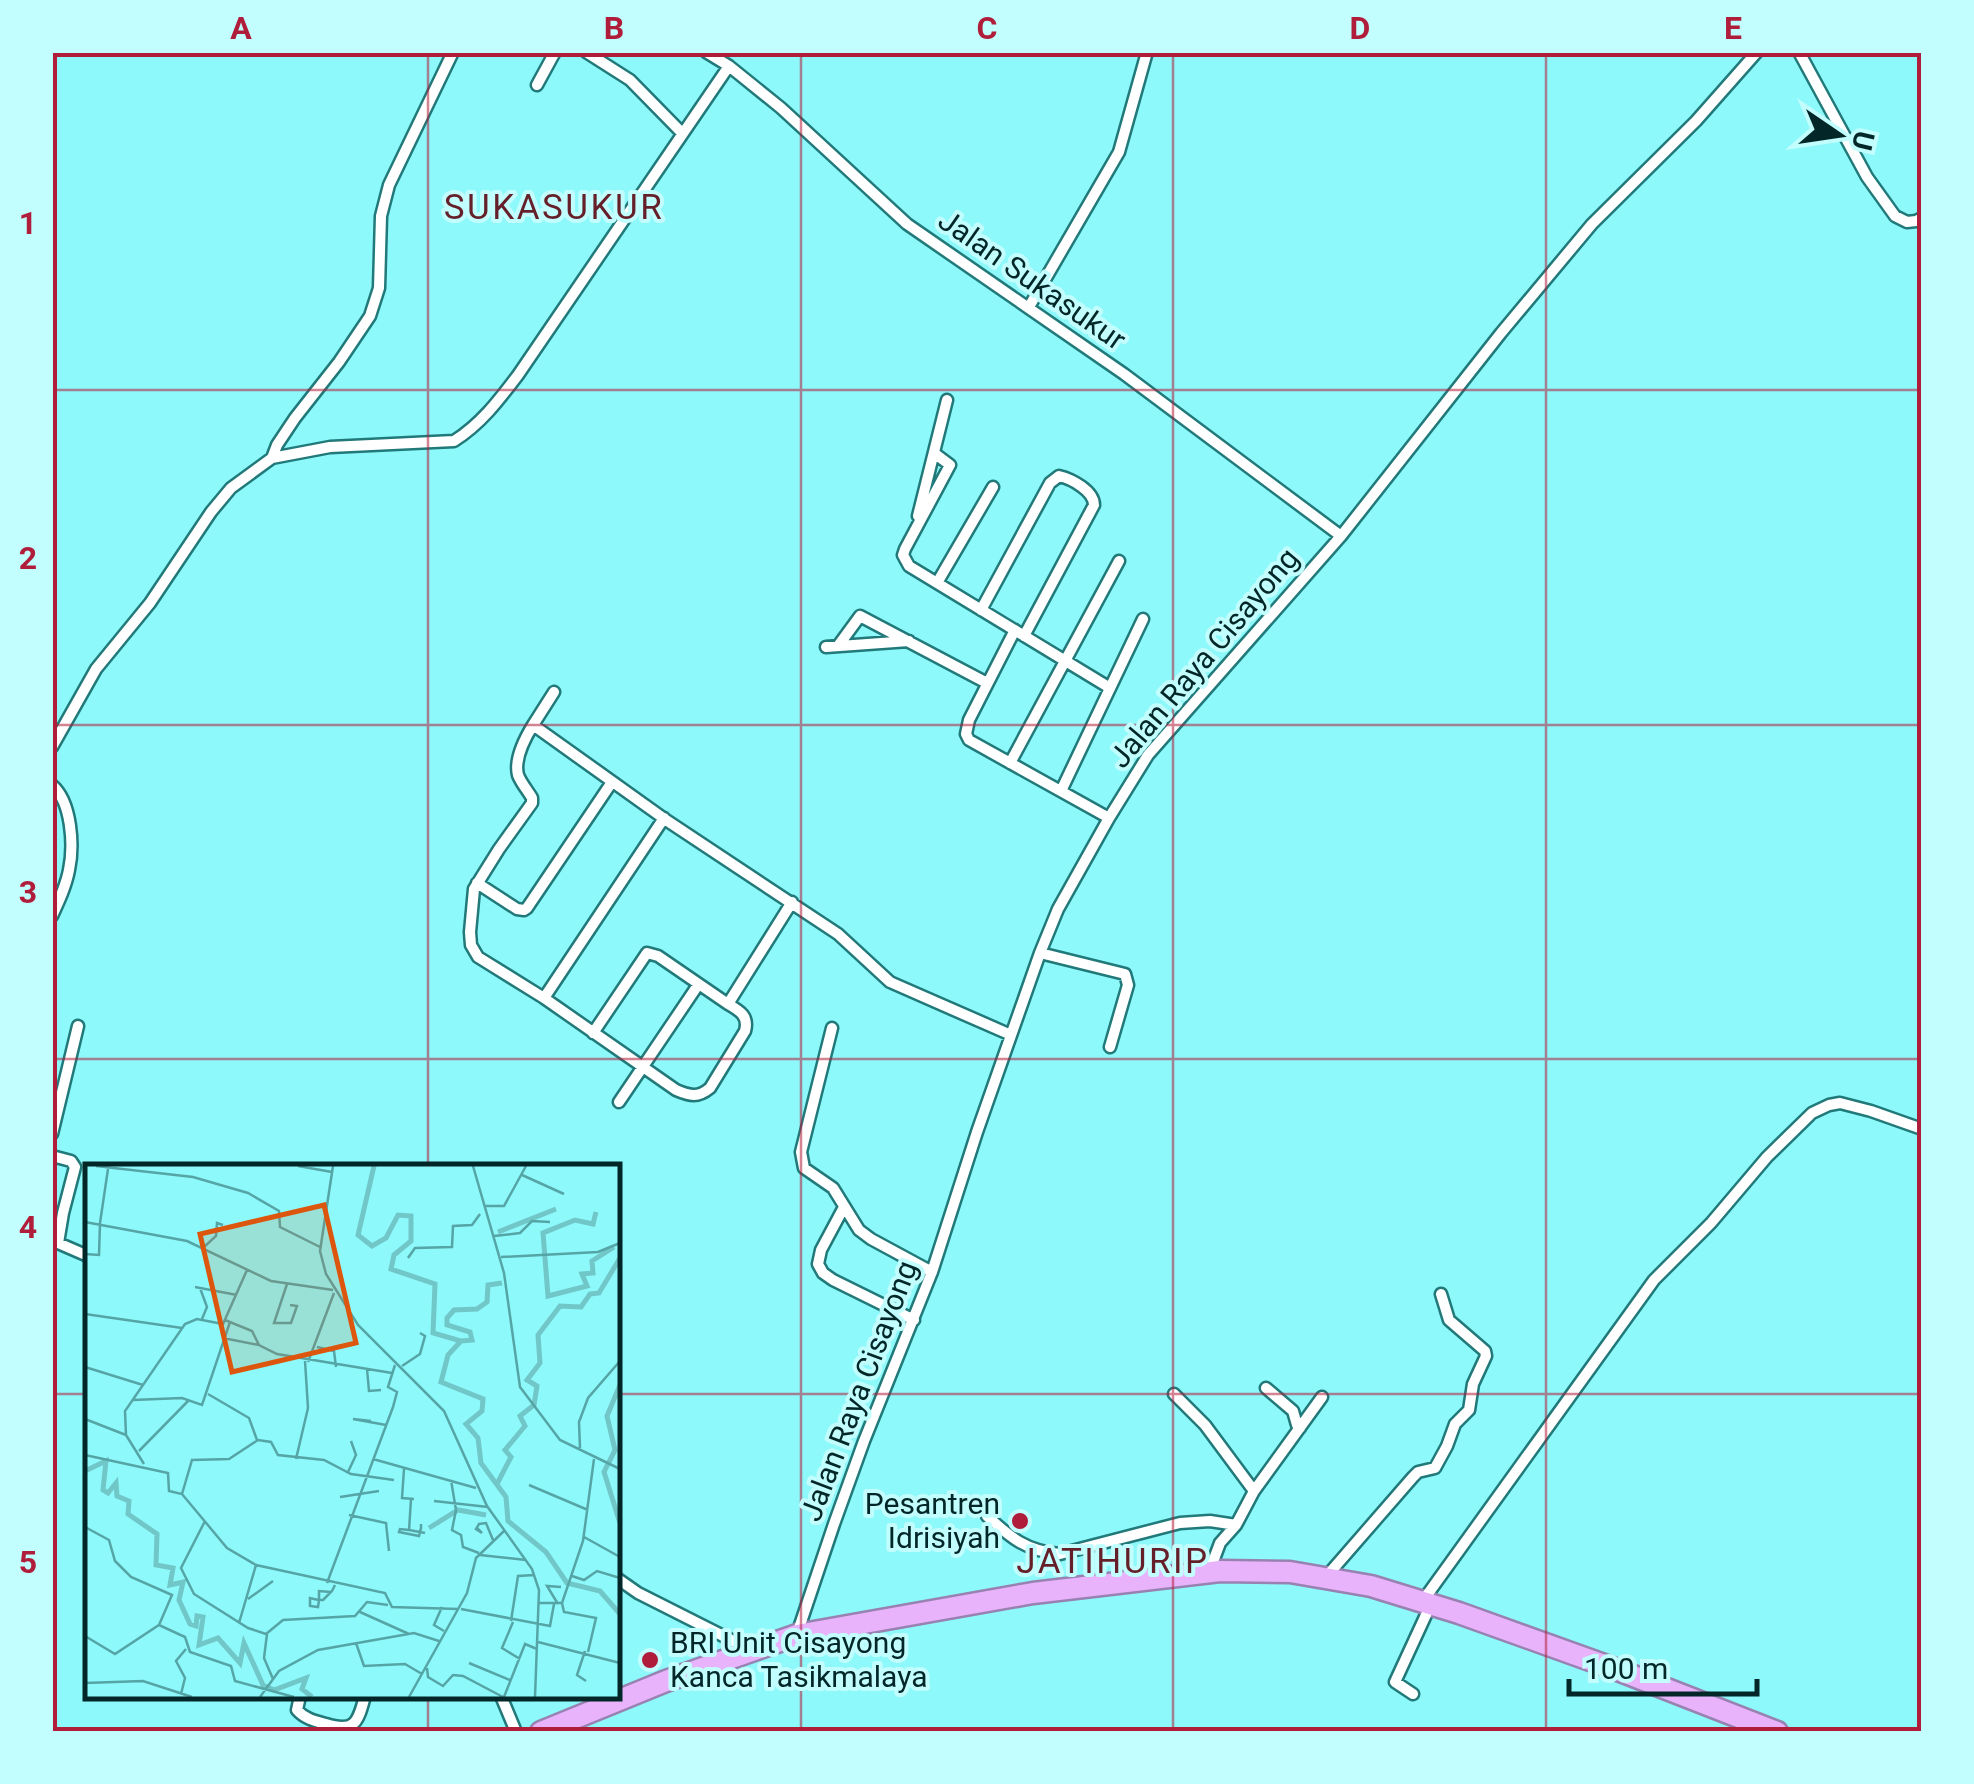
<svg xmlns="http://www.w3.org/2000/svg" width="1974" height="1784" font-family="Roboto,sans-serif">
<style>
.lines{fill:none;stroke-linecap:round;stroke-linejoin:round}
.street-casing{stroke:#22797a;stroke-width:15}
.highway-casing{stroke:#9882b1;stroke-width:25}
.street{stroke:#fff;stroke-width:10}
.highway{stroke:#e8b3fb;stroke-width:20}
.grid{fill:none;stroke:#b01d3b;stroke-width:2.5;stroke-opacity:0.55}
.poi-dot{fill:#b01d3b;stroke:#c3feff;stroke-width:4}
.labels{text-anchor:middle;stroke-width:8;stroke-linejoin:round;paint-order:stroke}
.street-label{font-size:30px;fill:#032728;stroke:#c3feff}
.poi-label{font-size:30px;fill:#032728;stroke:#c3feff;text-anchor:end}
.quarter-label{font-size:35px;letter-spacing:2.5px;fill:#651f28;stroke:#c3feff}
.inset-river{fill:none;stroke:#71c6c7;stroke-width:5}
.inset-road{fill:none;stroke:#56a5a6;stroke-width:2.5}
.view{fill:#dd560d;fill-opacity:0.15;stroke:#dd560d;stroke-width:5}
.inset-edge{fill:none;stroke:#032728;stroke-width:5}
.neatline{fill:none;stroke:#b01d3b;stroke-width:4}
.grid-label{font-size:32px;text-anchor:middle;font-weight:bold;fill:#b01d3b}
</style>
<rect width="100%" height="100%" fill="#8ef9fa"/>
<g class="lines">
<defs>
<path id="street" d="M586,52L630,80L682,133
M706,52L729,66L781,108L907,224L1124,374L1341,536
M1799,52L1867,177L1895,216L1907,222L1916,221L1922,218
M537,85L555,52
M1029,307L1119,152L1147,52
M934,453L950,465L905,549L903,555L909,566L1110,688
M272,458L277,445L295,418L339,362L370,316L379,288L381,216L389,185L453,52
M918,516L947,400
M937,583L993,487
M981,610L1050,483L1059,476C1072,479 1094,491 1094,505L1024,636
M1015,630L969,720L966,734L969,740L1109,818
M838,646L860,616L987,683
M826,647L909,641
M533,725L554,692
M52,747L96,669L150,603L211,512L231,488L272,458L330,447L454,441C481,424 499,400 518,375L729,66
M1010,763L1119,561
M52,785C72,802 74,846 69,870C66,886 59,901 52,916
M1061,791L1143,619
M477,883L517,909L524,910L527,908L612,782
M1040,953L1125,974L1128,985L1110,1047
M544,998L664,818
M728,1004C740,1011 749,1016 745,1031L710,1088C698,1098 690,1096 676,1090L544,998L478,957L471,945L470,932L474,889L499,849L532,803V798C528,791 521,783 518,775C514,759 525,738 533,725L666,820L838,934L890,982L1011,1035
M832,1028L801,1152L804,1168L833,1188L859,1230L871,1239L932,1272
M593,1033L647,953L658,956L728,1004L792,902
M619,1102L698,985
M52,1134L78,1026
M52,1156L71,1161L75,1167L63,1213L58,1243L88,1256
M844,1207L821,1250L818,1264L823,1273L833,1280L914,1320
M1266,1388L1293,1411L1297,1425L1300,1428
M1174,1394L1205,1425L1254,1491
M987,1516C1011,1538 1026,1551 1060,1554L1180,1523L1210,1521L1236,1525
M1207,1570L1211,1567L1220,1543L1236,1525L1254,1491L1322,1397
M1326,1577L1413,1477L1418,1472L1435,1468L1447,1446L1455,1424L1469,1410L1473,1384L1486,1356L1485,1351L1449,1320L1441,1294
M618,1579L638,1593L749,1649
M1422,1602L1654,1280L1711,1223L1767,1157L1812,1113L1829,1105L1840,1103L1871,1111L1922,1129
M797,1634L834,1524L864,1441L932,1272L977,1132L1040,953L1058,909L1109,818L1148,755L1341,536L1501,333L1592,224L1696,121L1757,52
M1413,1694L1395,1682L1431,1604
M300,1696L297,1710C305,1719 315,1721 326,1724C355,1733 358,1722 365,1696
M501,1696L516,1732"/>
<path id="highway" d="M541,1732L666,1681L797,1635L1033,1593L1220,1571L1290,1572L1371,1586L1459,1613L1618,1670L1777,1732"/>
</defs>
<!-- street casing -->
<use href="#street" class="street-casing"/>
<!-- highway casing -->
<use href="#highway" class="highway-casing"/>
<!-- street -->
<use href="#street" class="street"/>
<!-- highway -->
<use href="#highway" class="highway"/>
</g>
<!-- grid -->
<path class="grid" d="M428,52V1166M801,52V1732M1173,52V1732M1546,52V1732M52,390H1922M52,725H1922M52,1059H1922M52,1394H88M618,1394H1922M428,1696V1732"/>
<!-- markers -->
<g class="poi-dot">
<circle cx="1020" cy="1521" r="10"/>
<circle cx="650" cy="1660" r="10"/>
</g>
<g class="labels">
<!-- street labels -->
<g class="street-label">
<text transform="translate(1032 280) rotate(35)" y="10">Jalan Sukasukur</text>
<text transform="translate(1204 658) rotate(-50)" y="10">Jalan Raya Cisayong</text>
<text transform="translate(859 1391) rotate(-69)" y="10">Jalan Raya Cisayong</text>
</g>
<!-- poi labels -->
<g class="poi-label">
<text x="1000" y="1514">Pesantren<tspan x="1000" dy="34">Idrisiyah</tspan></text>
<text x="670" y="1653" text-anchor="start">BRI Unit Cisayong<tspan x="670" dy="34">Kanca Tasikmalaya</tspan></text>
</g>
<!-- quarter labels -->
<g class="quarter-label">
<text x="554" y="219">SUKASUKUR</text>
<text x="1113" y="1573">JATIHURIP</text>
</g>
</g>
<!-- overview -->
<g transform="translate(85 1164)">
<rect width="535" height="535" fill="#8ef9fa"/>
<path class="inset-river" d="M289,2L273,71L287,82L301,74L313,51L326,52V77L309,91L306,105L350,120L348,169L376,177L363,191L356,218L398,235L397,247L381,260L393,274L396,299L421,333L423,357L461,388L482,419L515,427L535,450M511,48L508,60L490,56L458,69L463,132L502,122L497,110L508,109L507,97L529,83M413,68L471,45M376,177L387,176L385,168L362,161V154L369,146L392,145L402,138L403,121L417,119M535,221L522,252L530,286L519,308L535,359M0,307L21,297L18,326L23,329L31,319L32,332L44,337L43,350L72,370L71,401L88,404L85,421L98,418L94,436L105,460L111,462L112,452L118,453L114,481L133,474L155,499L159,479L178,521L189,526L221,514L217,525L227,533M412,320L426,293L420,286L440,262L435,252L449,241L452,222L442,216L455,199L453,171L475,142L496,143L505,130L514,129L535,94M344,364L373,346L401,351"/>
<path class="inset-road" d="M11,2L108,13L163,29L194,47L195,63L235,83M213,2L247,8M248,2L235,87L241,110L273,161L359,247L402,342L447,405L454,426L450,533M388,2L419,109L435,223L475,276L535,305M437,11L479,30M400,42H419L441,2M0,58L102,77L186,117L248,126M15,59L23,5M409,72L435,69L447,57L465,58M119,83L131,72L132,59L138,61M0,90L14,91L15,59M416,93L513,88L535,79M323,94L330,84L367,83L368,62L387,61L395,50M202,120L189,159H206L212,142L205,141M110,123L152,131M115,124L122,143L117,155M0,150L97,164M140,156L167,167L174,181L192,190L307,209M138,174L174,181M232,183L249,187L251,203M223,198L249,129M317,202L335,190L340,172L335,169M0,203L58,221M282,205L284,227L296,226M123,230L164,254L172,276M48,236L97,234L117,241L145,158M0,255L41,271M286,257L268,255L301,261M495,284L494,258L503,234L535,197M54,287L104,236M0,291L83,309L84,327L97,330L142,384L171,401L300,429L307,443L373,445M211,295L223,244L220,197M288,295L391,324M59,300L41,271L40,247L100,160L112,155L138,160L162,106M319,305L317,334L329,335M263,308L271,291L266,277M366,316L371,346L367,366L376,371L378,383L394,389M444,321L503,346M97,330L107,296L144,295L173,276L186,278L193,291L239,296L266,310L309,316M255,333L294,327M349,337L403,343M264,351L301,359L304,387M120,357L96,404L109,430L163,464L181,470L198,456L270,452L282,438L303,441M336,360V364L334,372L314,368L315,365L324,366L335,368L340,369M0,363L24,376L30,397L46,413L87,431L74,461M392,364L397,369L391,365L394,360L401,359L408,376M324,367L326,335M499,373L535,393M395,391L441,396M487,412L499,416L512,407L535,414M242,419L308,243L312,228L303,223L310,201M246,428L234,427V436L233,443L225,442V434L229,435L234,436H238L247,427L250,421M163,435L188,417M454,439H477L498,377L509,295M477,439L479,448L511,454L503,488M473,440L462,422L476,423M357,443L349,461L359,467M376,445L465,462L469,440M275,448L324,470M426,457L433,412L449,411M428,458L417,484L435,495M154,459L171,401M182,470L179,494L188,515M0,472L30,490L74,461L100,473L105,488L146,502L150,517L209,533M453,478L535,499M271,479L279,502L320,500L337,510M500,487L492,511L501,517M384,499L425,516M342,504L343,513L358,522L368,511L378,512L418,533M0,519L58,517L107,533M96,530L100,514L91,497L101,485M175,533L194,507L233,486L329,469L354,477M324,533L382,429L391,394L419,367M419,533L440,480L452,485"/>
<path class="view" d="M239,41L271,179L147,208L115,70Z"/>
<rect width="535" height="535" class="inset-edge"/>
</g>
<!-- border -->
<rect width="1974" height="1784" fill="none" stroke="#c3feff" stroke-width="110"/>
<!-- north arrow -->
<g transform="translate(1839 135) rotate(103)" stroke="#c3feff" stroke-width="8" paint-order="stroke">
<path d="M0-8L18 38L0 25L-18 38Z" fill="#032728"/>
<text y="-15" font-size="28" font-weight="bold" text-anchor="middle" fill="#032728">U</text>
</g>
<!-- scale -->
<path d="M1569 1679v15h188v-15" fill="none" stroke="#032728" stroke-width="5"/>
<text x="1584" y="1679" font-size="30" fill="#032728" stroke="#c3feff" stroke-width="8" paint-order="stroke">100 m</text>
<rect x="55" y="55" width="1864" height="1674" class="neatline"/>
<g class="grid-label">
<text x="241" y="39">A</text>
<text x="614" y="39">B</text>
<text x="987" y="39">C</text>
<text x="1360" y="39">D</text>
<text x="1733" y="39">E</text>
<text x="28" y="234">1</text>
<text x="28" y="569">2</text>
<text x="28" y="903">3</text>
<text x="28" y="1238">4</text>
<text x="28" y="1573">5</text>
</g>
</svg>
